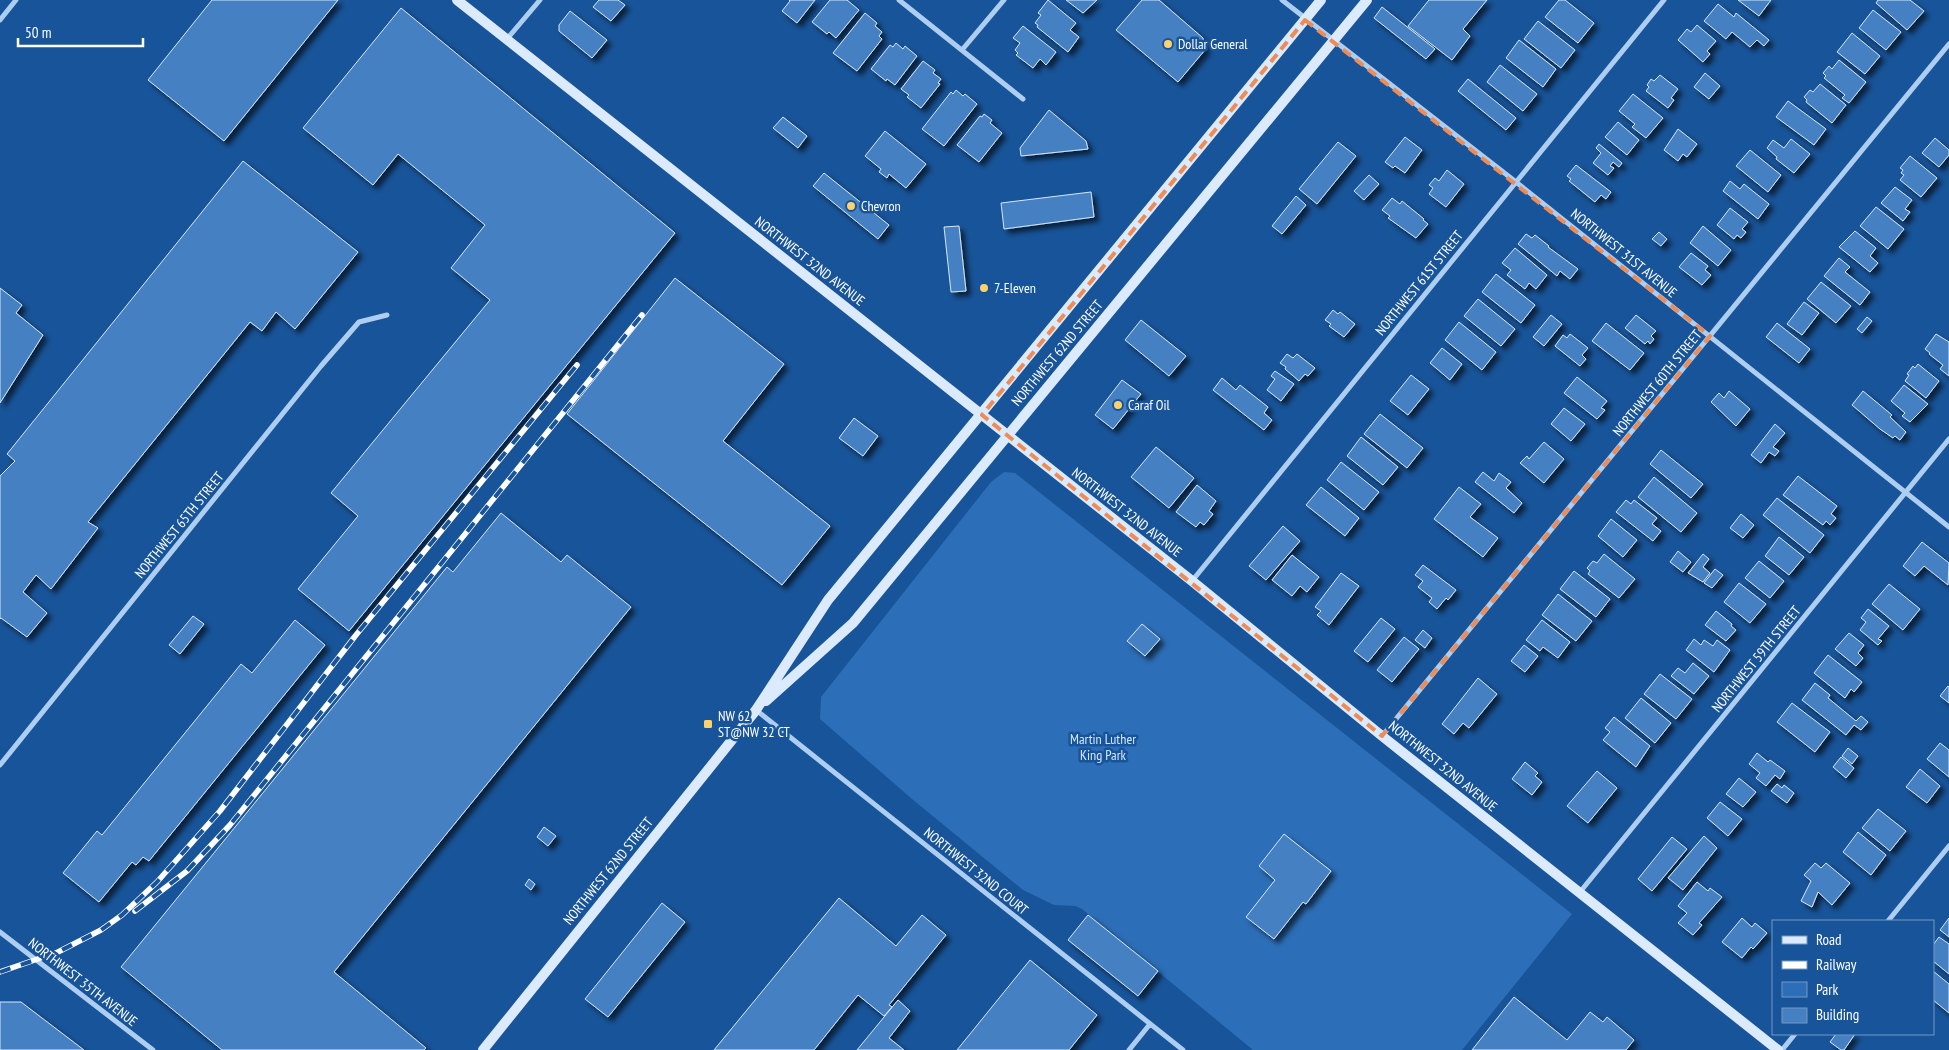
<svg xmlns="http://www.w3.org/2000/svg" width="1949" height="1050" font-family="'PT Sans Narrow',sans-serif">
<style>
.green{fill:#2c6eb7}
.building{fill:#4580c2;stroke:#d4e7fc;filter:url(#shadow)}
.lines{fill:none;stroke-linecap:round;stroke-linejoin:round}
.minor{stroke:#adcef1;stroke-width:5}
.secondary{stroke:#dbeafc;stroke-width:10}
.rail-casing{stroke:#fff;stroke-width:5.5}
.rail{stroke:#185499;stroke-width:4;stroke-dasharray:11;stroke-linecap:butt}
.marked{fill:none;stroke:#ef8b55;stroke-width:4;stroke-dasharray:10 6;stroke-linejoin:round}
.poi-dot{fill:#ffd16d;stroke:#185499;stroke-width:2}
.labels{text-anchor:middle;stroke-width:5;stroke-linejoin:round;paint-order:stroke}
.poi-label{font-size:14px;fill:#fff;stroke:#185499;text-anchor:start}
.street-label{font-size:14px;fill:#fff;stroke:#185499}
.park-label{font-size:14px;fill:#d4e7fc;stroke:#185499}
</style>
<defs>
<filter id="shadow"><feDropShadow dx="4.5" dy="4.5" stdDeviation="2.5" flood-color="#0009"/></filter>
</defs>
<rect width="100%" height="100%" fill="#185499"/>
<!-- green -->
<path class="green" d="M1004,472L1015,473L1572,914L1462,1050H1253L1082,909L1075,906L1054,905L1023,890L912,799L820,719L821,697L991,482Z"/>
<!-- building -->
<path class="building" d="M212,0H338L224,141L148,80Z
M599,0H618L625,5L611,21L593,7Z
M789,0H815L797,23L782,11L790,1Z
M830,0H847L859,10L836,38L829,32L827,34L812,22Z
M1048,0L1076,23L1070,30L1079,37L1068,52L1037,27L1038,25L1035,23L1041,15L1038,13Z
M1066,0H1097L1083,13Z
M1142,0H1159L1203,38L1205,50L1178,82L1116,30Z
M1429,0H1487L1463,29L1470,36L1452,60L1408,26Z
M1559,0H1565L1594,23L1578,43L1545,17Z
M1738,0H1771L1759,16Z
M1878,0H1910L1924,11L1907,30L1876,3Z
M1718,4L1734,17L1736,13L1769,40L1764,46L1757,40L1750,47L1732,32L1726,39L1704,21Z
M1382,7L1435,49L1426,59L1374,18Z
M401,8L675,233L349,631L298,589L358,516L331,493L490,300L451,268L485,225L398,154L373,185L303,128Z
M1873,10L1901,32L1886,50L1859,28Z
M570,11L607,40L592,58L559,31V25Z
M865,13L877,23L875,26L882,32L879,36L882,39L857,71L833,53Z
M1538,21L1575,50L1561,68L1524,39Z
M1697,25L1716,41L1707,51L1710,54L1703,62L1678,40L1687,29L1691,32Z
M1023,26L1056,52L1046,65L1040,59L1033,68L1016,55L1018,53L1015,50L1020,43L1013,38Z
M1852,33L1880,56L1865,74L1837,52Z
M1519,40L1556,69L1543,87L1506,58Z
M896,43L903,49L905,46L917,56L895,85L887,79L886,81L871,69L890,45L893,47Z
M1839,60L1866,82L1849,103L1842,98L1845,95L1824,78L1826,76L1823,73L1829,66L1832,69Z
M923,61L935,70L933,73L941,79L938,83L940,84L921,108L907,97L909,95L901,89Z
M1500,65L1537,94L1523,111L1487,82Z
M1705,73L1720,86L1709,99L1694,87Z
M1660,75L1678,89L1671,98L1674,100L1668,108L1646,91L1649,87L1647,85L1651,79L1654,81Z
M1468,79L1516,118L1506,130L1458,91Z
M1820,84L1846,105L1832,123L1806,102L1807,100L1804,97L1810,90L1813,92Z
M956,90L963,96L965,94L977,104L944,146L922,129L951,92L953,94Z
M1633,94L1663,118L1646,138L1632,127L1635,124L1619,111Z
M1788,101L1826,129L1814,145L1776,117Z
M1049,110L1086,141L1088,149L1021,156L1020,148Z
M984,114L992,120L990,123L1002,133L979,162L957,145L980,116L982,117Z
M783,117L807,136L798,148L773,128Z
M1618,122L1639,140L1627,155L1605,137Z
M1678,129L1697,144L1687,157L1683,154L1678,161L1664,150Z
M885,131L926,164L906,188L889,174L887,178L879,172L881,169L865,156Z
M1405,137L1422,150L1405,173L1395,166L1393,168L1385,162Z
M1935,138L1949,150V155L1939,167L1922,153Z
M1791,139L1810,154L1794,173L1776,159L1777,157L1767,148L1773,140L1784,148Z
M1338,142L1356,156L1317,204L1299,189Z
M1599,144L1622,163L1619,167L1613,162L1610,166L1614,168L1608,175L1593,163L1601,153L1596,148Z
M1750,150L1781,175L1768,192L1736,166Z
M1910,156L1937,178L1921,197L1900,180L1904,175L1901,173L1903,170L1900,168Z
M243,161L358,252L295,329L276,312L262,331L250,322L88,522L98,528L51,589L36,575L23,592L47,613L27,637L1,618L0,619V476L15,461L7,454Z
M1576,165L1611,192L1606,199L1601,195L1595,202L1569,181L1571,179L1567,176Z
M1447,170L1464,184L1446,207L1429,194L1433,188L1429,185L1435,178L1439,181Z
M824,173L889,225L878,239L813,186Z
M1369,175L1379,184L1364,200L1354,191Z
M1730,181L1740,189L1744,184L1769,204L1758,219L1723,191Z
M1895,187L1912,200L1905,209L1910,212L1903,221L1881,203Z
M1091,192L1094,217L1004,229L1001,203Z
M1296,196L1306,205L1282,234L1272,226Z
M1392,198L1400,204L1402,201L1424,219L1423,220L1428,224L1416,238L1388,218L1390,216L1382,210Z
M1876,207L1904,229L1888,249L1860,226Z
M1730,208L1748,222L1742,229L1746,232L1741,238L1737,235L1734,239L1717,225Z
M959,226L966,291L951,292L944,227Z
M1703,226L1731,250L1718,266L1690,243Z
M1855,231L1876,248L1870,256L1878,263L1870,272L1839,247Z
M1659,232L1667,239L1661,246L1652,239Z
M1526,234L1532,238L1535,235L1549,246L1548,247L1578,269L1570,279L1560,271L1557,276L1518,244Z
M1515,248L1547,275L1536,289L1529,283L1525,289L1507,275L1511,270L1502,263Z
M1691,253L1708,266L1705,270L1711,275L1702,285L1679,267Z
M1839,258L1850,267L1845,272L1870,292L1860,305L1824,276Z
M1496,274L1535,305L1521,323L1482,292Z
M675,278L784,364L723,441L830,526L782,585L567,414Z
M1821,282L1851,306L1836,323L1807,299Z
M0,288L22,305L16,313L43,335L0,403Z
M1478,299L1515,329L1501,346L1464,316Z
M1804,302L1819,313L1802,335L1787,324Z
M1333,310L1338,314L1340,312L1355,324L1344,337L1329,326L1331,324L1325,320Z
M1551,315L1562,324L1544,346L1533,337Z
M1636,315L1656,331L1651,336L1654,339L1650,344L1648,341L1645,344L1625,328Z
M1867,317L1872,321L1862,333L1857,329Z
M1141,320L1186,356L1169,376L1125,340Z
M1459,322L1496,352L1482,370L1445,340Z
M1606,323L1644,353L1630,370L1592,341Z
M1777,323L1810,349L1799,363L1766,337Z
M1570,334L1588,348L1582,355L1586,359L1580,366L1555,346L1563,335L1567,338Z
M1936,334L1949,342V376L1940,369L1943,365L1929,354L1930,353L1925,349Z
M1442,348L1462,364L1450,380L1430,363Z
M1287,354L1293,358L1297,354L1315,368L1308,376L1305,374L1299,381L1285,369L1286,367L1280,363Z
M1918,364L1939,381L1926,398L1905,381L1909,375L1907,374L1913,366L1915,368Z
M1275,371L1294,384L1281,401L1267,390L1275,379L1271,376Z
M1411,375L1429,389L1408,415L1390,401Z
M1577,377L1607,401L1601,408L1605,410L1597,419L1564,393Z
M1222,378L1236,390L1240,385L1268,407L1264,413L1272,420L1264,430L1213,390Z
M1122,380L1141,394L1113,429L1095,415Z
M1904,385L1928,404L1910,422L1902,416L1905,413L1891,401Z
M1729,391L1750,409L1736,426L1711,402L1719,393L1724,398Z
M1863,391L1892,415L1890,417L1906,432L1900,440L1895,436L1893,438L1880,429L1852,405Z
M1564,408L1585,424L1571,441L1551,424Z
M1380,414L1423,448L1407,468L1364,434Z
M854,418L878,436L863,456L839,438Z
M1775,424L1785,433L1773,447L1779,451L1775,456L1769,452L1761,463L1751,455Z
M1361,437L1398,467L1383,485L1347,456Z
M1544,442L1564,459L1544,483L1520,463L1527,456L1529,459Z
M1156,447L1194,478L1169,508L1131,477Z
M1661,450L1703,484L1691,498L1650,464Z
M1341,462L1379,492L1364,510L1327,480Z
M1483,472L1494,481L1499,473L1511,482L1506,488L1522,503L1514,513L1475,482Z
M1798,476L1837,506L1831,514L1836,518L1830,525L1826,521L1823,525L1783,495Z
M1654,477L1697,513L1681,532L1638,497Z
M1197,485L1216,501L1209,511L1213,514L1204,525L1200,522L1196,527L1176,512Z
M1321,487L1359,518L1345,536L1306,505Z
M1459,487L1481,504L1470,517L1498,538L1483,557L1434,519Z
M1777,498L1824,535L1810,553L1763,515Z
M1626,500L1631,504L1634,500L1657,518L1652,524L1661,531L1653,541L1616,512Z
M501,513L561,562L567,555L631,607L334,972L426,1048L424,1050H222L121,967L447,567L453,572Z
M1741,514L1754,525L1743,538L1730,528Z
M1611,519L1637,540L1623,557L1598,536Z
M1283,526L1300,541L1266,580L1249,566Z
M1779,537L1804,557L1789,575L1765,556Z
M1922,542L1949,563L1948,585L1924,566L1915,576L1903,566Z
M1678,551L1691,562L1683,572L1670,562Z
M1604,554L1635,579L1619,598L1588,574L1590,571L1587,568L1593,561L1597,563Z
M1703,554L1709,559L1703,567L1710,573L1703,582L1688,573Z
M1292,555L1319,577L1307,592L1300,586L1292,596L1272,580Z
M1759,561L1784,581L1770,598L1745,578Z
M1423,565L1456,590L1448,600L1446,598L1437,609L1429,602L1432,598L1418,587L1423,581L1415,575Z
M1715,569L1723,575L1712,588L1704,583Z
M1574,571L1610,599L1596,617L1560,589Z
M1341,573L1359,586L1329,625L1317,615L1321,611L1315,607Z
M1739,583L1766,604L1750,623L1724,602Z
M1889,584L1920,609L1903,630L1872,604Z
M1558,594L1592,621L1576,641L1542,615Z
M1868,609L1889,626L1878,639L1882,641L1878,645L1860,630L1866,622L1861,618Z
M1716,611L1732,624L1731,626L1736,630L1726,641L1705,625Z
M193,616L204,624L180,654L169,645Z
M1381,618L1395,629L1368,662L1354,651Z
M295,620L325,645L149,861L143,857L136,865L132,862L99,902L63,873L97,831L102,835L241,664L252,673Z
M1542,620L1570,642L1558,658L1543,647L1540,651L1526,640Z
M1142,624L1160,639L1145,656L1127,641Z
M1423,630L1432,638L1425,648L1415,640Z
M1849,633L1864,645L1858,653L1863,658L1856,666L1835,649Z
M1404,637L1419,649L1392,682L1377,670Z
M1694,639L1701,645L1704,640L1713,646L1717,640L1730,650L1714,672L1686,650Z
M1524,645L1538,656L1525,672L1511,661Z
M1828,655L1862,682L1854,692L1851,689L1845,698L1814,673Z
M1693,663L1709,676L1694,694L1671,676L1678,668L1685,673Z
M1660,674L1692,699L1676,719L1644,694Z
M1478,678L1497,694L1469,728L1463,723L1454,734L1442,724Z
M1815,683L1830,695L1828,698L1856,721L1861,716L1868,722L1861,730L1854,725L1846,735L1802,700Z
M1948,686L1949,687V703L1940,696Z
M1641,698L1671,723L1655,743L1625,718Z
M1792,703L1830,732L1815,752L1777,722Z
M1614,717L1650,746L1636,767L1603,740L1610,732L1605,728Z
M1940,743L1949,750V777L1927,759Z
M1848,748L1858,756L1852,764L1842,756Z
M1757,753L1768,762L1770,760L1785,771L1780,779L1775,775L1766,786L1756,778L1760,773L1749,764Z
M1841,757L1854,768L1846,778L1833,767Z
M1525,762L1538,773L1535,776L1542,782L1532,795L1512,779Z
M1920,769L1940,786L1927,803L1906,787Z
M1597,771L1617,788L1588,823L1567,806Z
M1739,778L1756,792L1743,807L1726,794Z
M1777,784L1782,788L1784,785L1794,793L1787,803L1771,791Z
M1720,802L1742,819L1728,836L1707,818Z
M1878,809L1906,831L1890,851L1862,828Z
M544,827L556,836L548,846L537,837Z
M1858,832L1886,855L1871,875L1843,852Z
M1284,834L1331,871L1306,904L1303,902L1274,939L1246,917L1275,880L1259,866Z
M1704,836L1717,848L1683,890L1668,878Z
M1672,837L1687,849L1652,891L1638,879Z
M1815,863L1821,868L1826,863L1850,883L1832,905L1818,892L1812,907L1801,901L1811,881L1804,875Z
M529,879L535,884L531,890L525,885Z
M1697,882L1708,891L1710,888L1722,897L1699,923L1702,925L1693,935L1678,923L1687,913L1678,906Z
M839,898L896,946L922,915L946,935L889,1005L892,1007L884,1016L858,995L814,1050H714Z
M662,903L685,922L608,1017L585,999Z
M1088,915L1158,971L1138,996L1068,940Z
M1742,918L1752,927L1755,923L1767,933L1753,949L1751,947L1742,958L1722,942Z
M1949,918V937L1940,930Z
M1939,937L1949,944V974L1933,961V945Z
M1030,960L1097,1015L1069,1050H957Z
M1933,971L1949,984V1013L1933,1000Z
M1514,997L1567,1040L1590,1012L1603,1022L1607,1017L1634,1040L1626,1050H1472Z
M898,1000L910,1011L889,1038L904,1050H857Z
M0,1002H21L84,1050H0Z
M1836,1034H1855L1844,1050H1841L1830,1042Z"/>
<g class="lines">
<!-- minor -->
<path class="minor" d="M899,0L1023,99
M1282,0L1516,182L1949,527
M0,20L16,0
M507,39L540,0
M962,50L1004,0
M1192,581L1664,0
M756,710L1183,1050
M1382,736L1949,44
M0,765L321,366L359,322L387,315
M1580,892L1949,439
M1888,921L1949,846
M0,932L153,1050
M1129,1050L1150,1024
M1782,1050L1795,1034"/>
<!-- secondary -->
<path class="secondary" d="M457,0L1192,581L1382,736L1778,1050
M766,701L853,623L1367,0
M483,1050L756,710L828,600L1321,0"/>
<defs>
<path id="rail" d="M135,911L187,871L230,825L642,315
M0,972L58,952L101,930L122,915L157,882L220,811L356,635L577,365"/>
</defs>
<!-- rail casing -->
<use href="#rail" class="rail-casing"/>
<!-- rail -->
<use href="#rail" class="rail"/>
</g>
<!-- marked area -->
<path class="marked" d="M1305,20L1710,336L1382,736L982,415Z"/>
<!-- markers -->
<g class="poi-dot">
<circle cx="1168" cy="44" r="5"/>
<circle cx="851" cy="206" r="5"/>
<circle cx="984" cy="288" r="5"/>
<circle cx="1118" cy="405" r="5"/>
<rect x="703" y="719" width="10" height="10" rx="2.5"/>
</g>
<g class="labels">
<!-- poi labels -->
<g class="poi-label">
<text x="1178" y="49">Dollar General</text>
<text x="861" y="211">Chevron</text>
<text x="994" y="293">7-Eleven</text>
<text x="1128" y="410">Caraf Oil</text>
<text x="718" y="721">NW 62<tspan x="718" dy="16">ST@NW 32 CT</tspan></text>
</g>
<!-- street labels -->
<g class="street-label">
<text transform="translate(1624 253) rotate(39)" y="5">NORTHWEST 31ST AVENUE</text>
<text transform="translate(810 261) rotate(38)" y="5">NORTHWEST 32ND AVENUE</text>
<text transform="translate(1419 283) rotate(-51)" y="5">NORTHWEST 61ST STREET</text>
<text transform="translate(1057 353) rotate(-50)" y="5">NORTHWEST 62ND STREET</text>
<text transform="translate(1657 383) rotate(-51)" y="5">NORTHWEST 60TH STREET</text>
<text transform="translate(1127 512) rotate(38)" y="5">NORTHWEST 32ND AVENUE</text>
<text transform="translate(179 525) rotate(-51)" y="5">NORTHWEST 65TH STREET</text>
<text transform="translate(1756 659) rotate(-51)" y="5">NORTHWEST 59TH STREET</text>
<text transform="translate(1443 766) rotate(39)" y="5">NORTHWEST 32ND AVENUE</text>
<text transform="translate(608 871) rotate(-51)" y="5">NORTHWEST 62ND STREET</text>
<text transform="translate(976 871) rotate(39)" y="5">NORTHWEST 32ND COURT</text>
<text transform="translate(83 982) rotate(38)" y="5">NORTHWEST 35TH AVENUE</text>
</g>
<!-- park labels -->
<g class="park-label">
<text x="1103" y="744">Martin Luther<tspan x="1103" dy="16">King Park</tspan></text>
</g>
</g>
<!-- legend -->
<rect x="1772" y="920" width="162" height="115" fill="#185499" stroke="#7498c2"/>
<rect x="1782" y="936" width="25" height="8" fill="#dbeafc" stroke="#7498c2"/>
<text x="1816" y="945" font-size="15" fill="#ffffff">Road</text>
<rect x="1782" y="961" width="25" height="8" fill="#ffffff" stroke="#7498c2"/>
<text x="1816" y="970" font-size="15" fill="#ffffff">Railway</text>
<rect x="1782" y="982" width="25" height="15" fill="#2c6eb7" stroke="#7498c2"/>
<text x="1816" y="995" font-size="15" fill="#ffffff">Park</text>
<rect x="1782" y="1008" width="25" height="15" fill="#4580c2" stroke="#7498c2"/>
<text x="1816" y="1020" font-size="15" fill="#ffffff">Building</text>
<!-- scale -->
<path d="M18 38v8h125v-8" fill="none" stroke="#ffffff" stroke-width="2.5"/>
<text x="25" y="38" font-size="15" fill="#ffffff" stroke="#185499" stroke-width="4" paint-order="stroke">50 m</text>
</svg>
